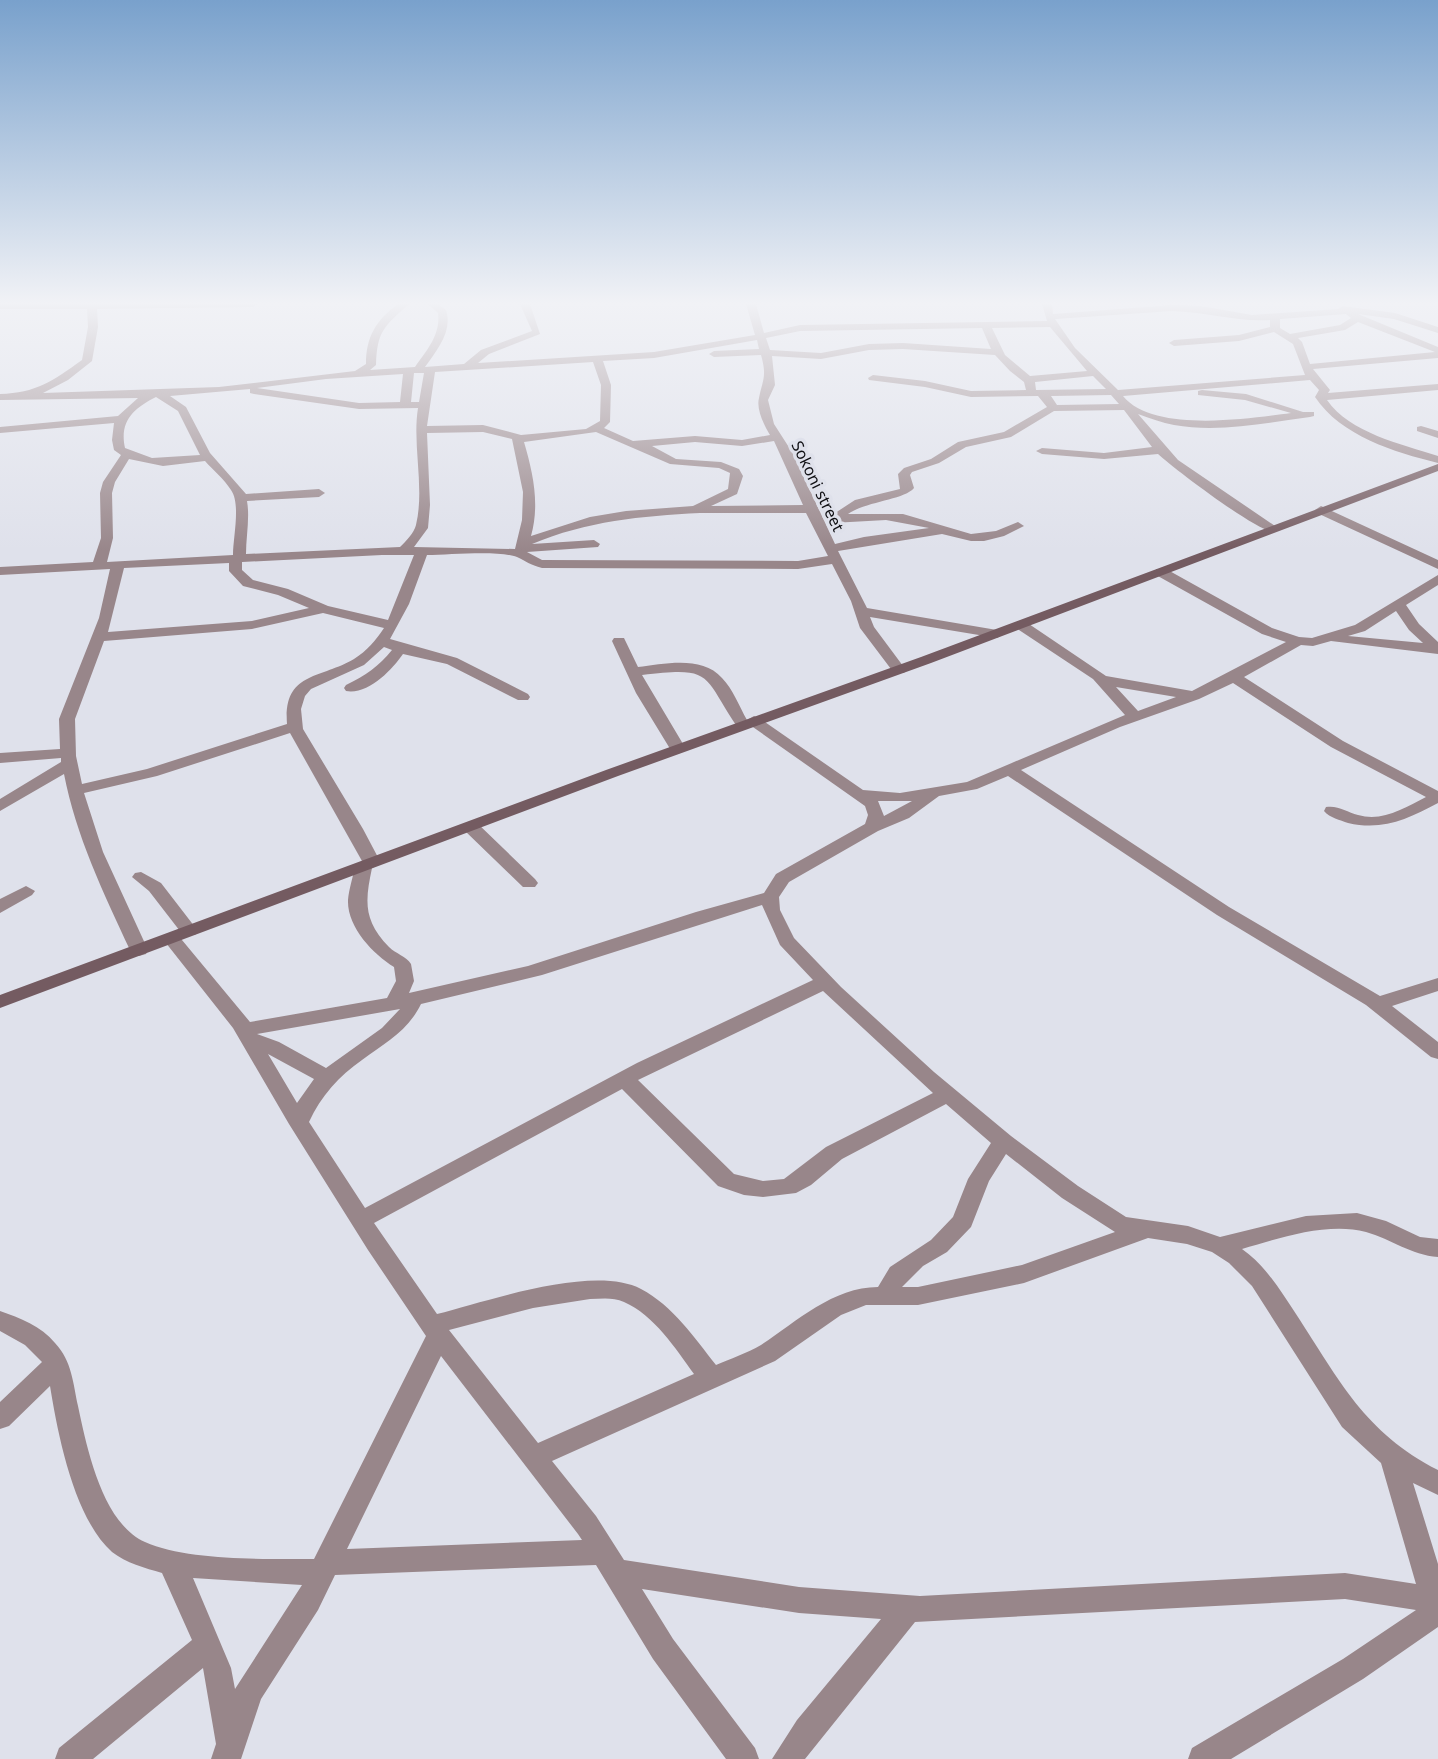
<svg xmlns="http://www.w3.org/2000/svg" width="1438" height="1759" font-family="'Noto Sans',sans-serif">
<style>
.lines{fill:none;stroke-linecap:round;stroke-linejoin:round}
.street{fill:#98868a;fill-rule:evenodd}
.secondary{fill:#745b61;fill-rule:evenodd}
.labels{text-anchor:middle;stroke-width:7;stroke-linejoin:round;paint-order:stroke}
.far-street-label{font-size:16px;fill:#111115;stroke:#dfe1eb}
</style>
<rect width="100%" height="100%" fill="#dfe1eb"/>
<g class="lines">
<!-- street -->
<path class="street" d="M0,304H257L253,307L97,309L98,327L92,361L68,380L43,393L219,387L355,371L366,364C366,337 376,320 398,304H409C385,326 377,330 376,365L370,370L415,367C426,351 441,335 438,313L428,304H438L446,310C453,331 437,350 425,367L464,364L481,350L532,331L520,304H530L540,334L489,354L478,363L654,352L755,335L746,304H756L764,333L800,325L1047,321L1042,304H1052L1053,314L1172,305L1201,306L1252,315L1338,309L1343,306L1395,313L1438,327V333L1394,319L1358,314L1438,347V358L1313,369L1330,390L1328,393L1438,384V390L1327,400C1350,433 1401,444 1438,456V463C1394,452 1341,436 1315,397L1319,390L1310,380L1123,396C1153,433 1248,419 1291,413L1245,400L1198,395V391L1202,390L1246,394L1303,412H1314V416L1310,417C1266,423 1218,433 1174,425C1162,423 1150,418 1138,414L1178,460L1275,526V532C1260,534 1173,468 1158,454L1104,459L1042,454L1036,451L1042,448L1104,453L1152,447L1124,410L1054,411L1011,437L966,447L939,463L912,472L910,475L914,488C904,500 867,501 848,514H903L971,534L996,531L1018,522L1024,526L1004,536L984,541H971L942,534L838,551L867,608L997,630L1004,634L997,638L870,617L874,627L906,670L904,673H894L860,628L851,601L832,564L798,569L542,568C530,565 526,561 517,557C498,550 449,555 427,555L409,604L390,639L457,658L528,694L530,697L528,700H518L447,664L403,654C392,670 368,695 346,691L344,688L346,685C365,676 379,666 392,650L384,647L364,665L311,689L305,696L301,709L303,729L363,829L381,863L372,868C365,901 363,920 389,947C396,954 406,956 411,964L414,981L409,993L528,966L696,912L764,893L776,874L865,824L868,815L865,806L750,725L743,730L738,728C702,675 715,666 642,675L686,749L678,754L672,752L636,693L612,641L614,638H624L638,667C664,664 702,655 722,678C733,689 739,706 747,720L754,716L759,718L863,790L900,793L967,782L1125,715L1093,679L1016,628V622H1026L1106,676L1192,691L1286,642L1262,634L1156,575V569H1166L1272,628L1299,637L1312,638L1355,625L1438,575V585L1406,605L1419,624L1438,642V654L1331,641L1313,646L1301,645L1244,677L1343,741L1438,791V803C1408,819 1383,831 1348,823C1340,820 1330,818 1324,811L1326,807C1338,805 1347,812 1358,815C1383,822 1404,808 1426,797L1331,747L1233,683L1199,699L1120,727L1021,770L1229,907L1380,996L1438,978V991L1392,1006L1438,1042V1059L1431,1057L1366,1005L1217,915L1008,776L977,789L939,796L909,818L878,831L789,882L779,897L780,910L794,938L841,987L934,1072L1011,1136L1078,1186L1126,1217L1188,1226L1220,1237L1306,1216L1357,1213L1386,1221L1420,1237L1438,1239V1257C1411,1255 1391,1239 1366,1232C1327,1222 1280,1238 1242,1249C1266,1266 1280,1290 1296,1314C1340,1381 1364,1432 1438,1470V1495L1413,1483L1438,1564V1627L1363,1679L1231,1759H1188L1192,1748L1343,1659L1416,1610L1345,1599L915,1622L805,1759H772L797,1720L881,1619L799,1613L642,1589L673,1639L755,1748L759,1759H726L653,1659L596,1565L335,1575L318,1610L261,1699L241,1759H211L216,1744L203,1668L93,1759H55L59,1748L192,1640L162,1573C145,1568 126,1563 112,1552C74,1518 58,1435 50,1386L9,1426L0,1429V1402L42,1362L25,1345L0,1331V1311C20,1318 41,1326 55,1343C72,1361 73,1383 78,1406C87,1448 102,1523 145,1542C187,1561 267,1559 314,1559L426,1336L368,1250L289,1124L233,1028L162,938L171,932L177,934L250,1022L387,998L396,981L394,967C373,954 347,927 348,900C349,889 353,877 355,866L362,861L290,733L157,776L84,793L103,852L148,950L146,954L139,956L130,950C103,892 76,836 64,774L0,811V799L61,762V758L0,763V753L60,749L59,719L99,618L110,569L0,575V567L93,562L101,538L100,493L103,482L121,455L114,450L112,440L114,423L0,433V427L118,416L138,398L0,400V394C36,393 53,381 82,360L88,327L87,309H0ZM1172,311C1205,312 1238,322 1270,320V327L1239,335L1174,340L1169,343L1174,346L1239,341L1274,332L1293,344L1305,375L1118,390L1075,348L1055,319ZM1346,314L1351,318L1340,325L1290,334L1280,328V319ZM1358,322L1435,352L1310,364L1302,342L1298,338L1345,330ZM1050,327L1087,371L1030,376L1005,355L992,328ZM982,328L991,349L903,343L869,344L821,353L770,350L766,338L800,331ZM757,340L759,349L714,351L709,354L714,357L761,355C767,376 763,379 759,398C756,409 764,425 770,435L742,440L695,436L633,441L604,428L610,422L611,385L603,361L654,358ZM903,349L995,355L1010,371L1024,382L1026,390L971,391L925,381L873,375L868,378L869,380L925,387L971,397L1038,396L1047,407L1004,432L958,442L931,459L904,468L898,474L900,489L855,500L826,519L832,523L886,520L929,528L864,537L835,544L792,452L774,424L768,400L775,385L772,356L821,359L869,350ZM593,362L601,385L600,421L586,429L521,435L483,425L427,426L435,372ZM414,373H424L419,402H411ZM403,374L400,402L359,403L257,388L326,379ZM1093,376L1106,389L1036,390L1035,382ZM250,389V393L254,394L359,409L418,408C412,446 425,487 416,525C414,533 406,541 400,547L246,554C246,537 250,518 247,501L319,497L325,493L319,489L246,494L210,453L186,407L170,396ZM1111,395L1119,404L1057,405L1051,396ZM156,397L178,411L200,455L152,458L125,448C119,421 134,408 156,397ZM483,432L512,439L523,492L522,520L515,549L414,547L428,528L430,505L427,433ZM596,432L670,464L719,468L730,473L728,489L693,506L626,511L590,517L531,536C540,504 533,473 524,442ZM774,441L803,505L711,506L737,494L743,476L739,469L721,462L676,459L652,446L695,442L742,446ZM129,459L163,466L205,461C213,470 224,479 231,490C241,504 233,537 233,555L107,562L113,538L112,493L115,482ZM700,513H806L828,556L798,561L542,560L527,552L598,547L600,544L594,540L532,544C587,521 641,516 700,513ZM382,555H414L388,620L328,606L288,589L253,580L242,570V562ZM229,563V571L243,586L278,595L309,608L252,621L108,632L124,568ZM1396,611L1409,630L1423,643L1348,636L1365,631ZM323,613L384,628C376,640 367,651 354,659C320,679 283,672 287,724L147,769L82,784L76,756L75,719L104,641L252,629ZM1116,687L1176,697L1138,711ZM878,801H912L884,816ZM762,905L780,945L813,980L637,1063L365,1208L309,1122C321,1096 339,1076 362,1060C385,1043 408,1031 421,1004L542,975ZM823,991L933,1093L826,1147L784,1179L763,1181L734,1174L638,1080ZM400,1009L382,1028L326,1068L279,1042L257,1034ZM268,1054L314,1079L297,1103ZM622,1089L718,1186L744,1195L763,1197L796,1193L811,1185L842,1159L946,1104L991,1143L968,1179L953,1217L931,1240L890,1267L878,1287C833,1287 796,1322 761,1345C747,1353 730,1359 716,1365C694,1337 673,1306 641,1289C594,1264 488,1301 437,1314L374,1223ZM1006,1154L1062,1198L1115,1232L1022,1265L918,1287H902L923,1266L947,1252L971,1227L989,1181ZM1148,1238L1187,1244L1212,1252L1229,1263L1252,1286L1342,1427L1381,1463L1416,1584L1345,1573L920,1596L799,1587L624,1560L596,1516L552,1461L775,1361L841,1315L866,1305H918L1024,1283ZM590,1299C601,1299 613,1297 624,1302C654,1315 676,1349 694,1374L538,1443L449,1330L533,1308ZM441,1356L578,1534L582,1540L347,1549ZM193,1578L302,1585L235,1689L231,1668Z
M1421,426L1438,431V438L1417,431V427Z
M1321,506L1438,560V569L1317,513L1315,510Z
M470,821L476,822L535,879L538,883L535,887H523L464,830L462,826Z
M141,872L161,883L198,931L195,935H183L149,891L132,877L135,873Z
M26,886L35,891L32,895L0,913V899Z"/>
<!-- secondary -->
<path class="secondary" d="M1438,464V471L931,663L618,776L0,1008V995L606,770L921,657Z"/>
</g>
<!-- sky -->
<linearGradient id="sky" x2="0" y2="1"><stop stop-color="#79a1cc"/><stop offset="0.55" stop-color="#f1f2f6"/><stop offset="1" stop-color="#f1f2f6" stop-opacity="0"/></linearGradient>
<rect width="1438" height="551" fill="url(#sky)"/>
<g class="labels">
<!-- far-street labels -->
<g class="far-street-label">
<text transform="translate(818 486) rotate(64)" y="6">Sokoni street</text>
</g>
</g>
</svg>
